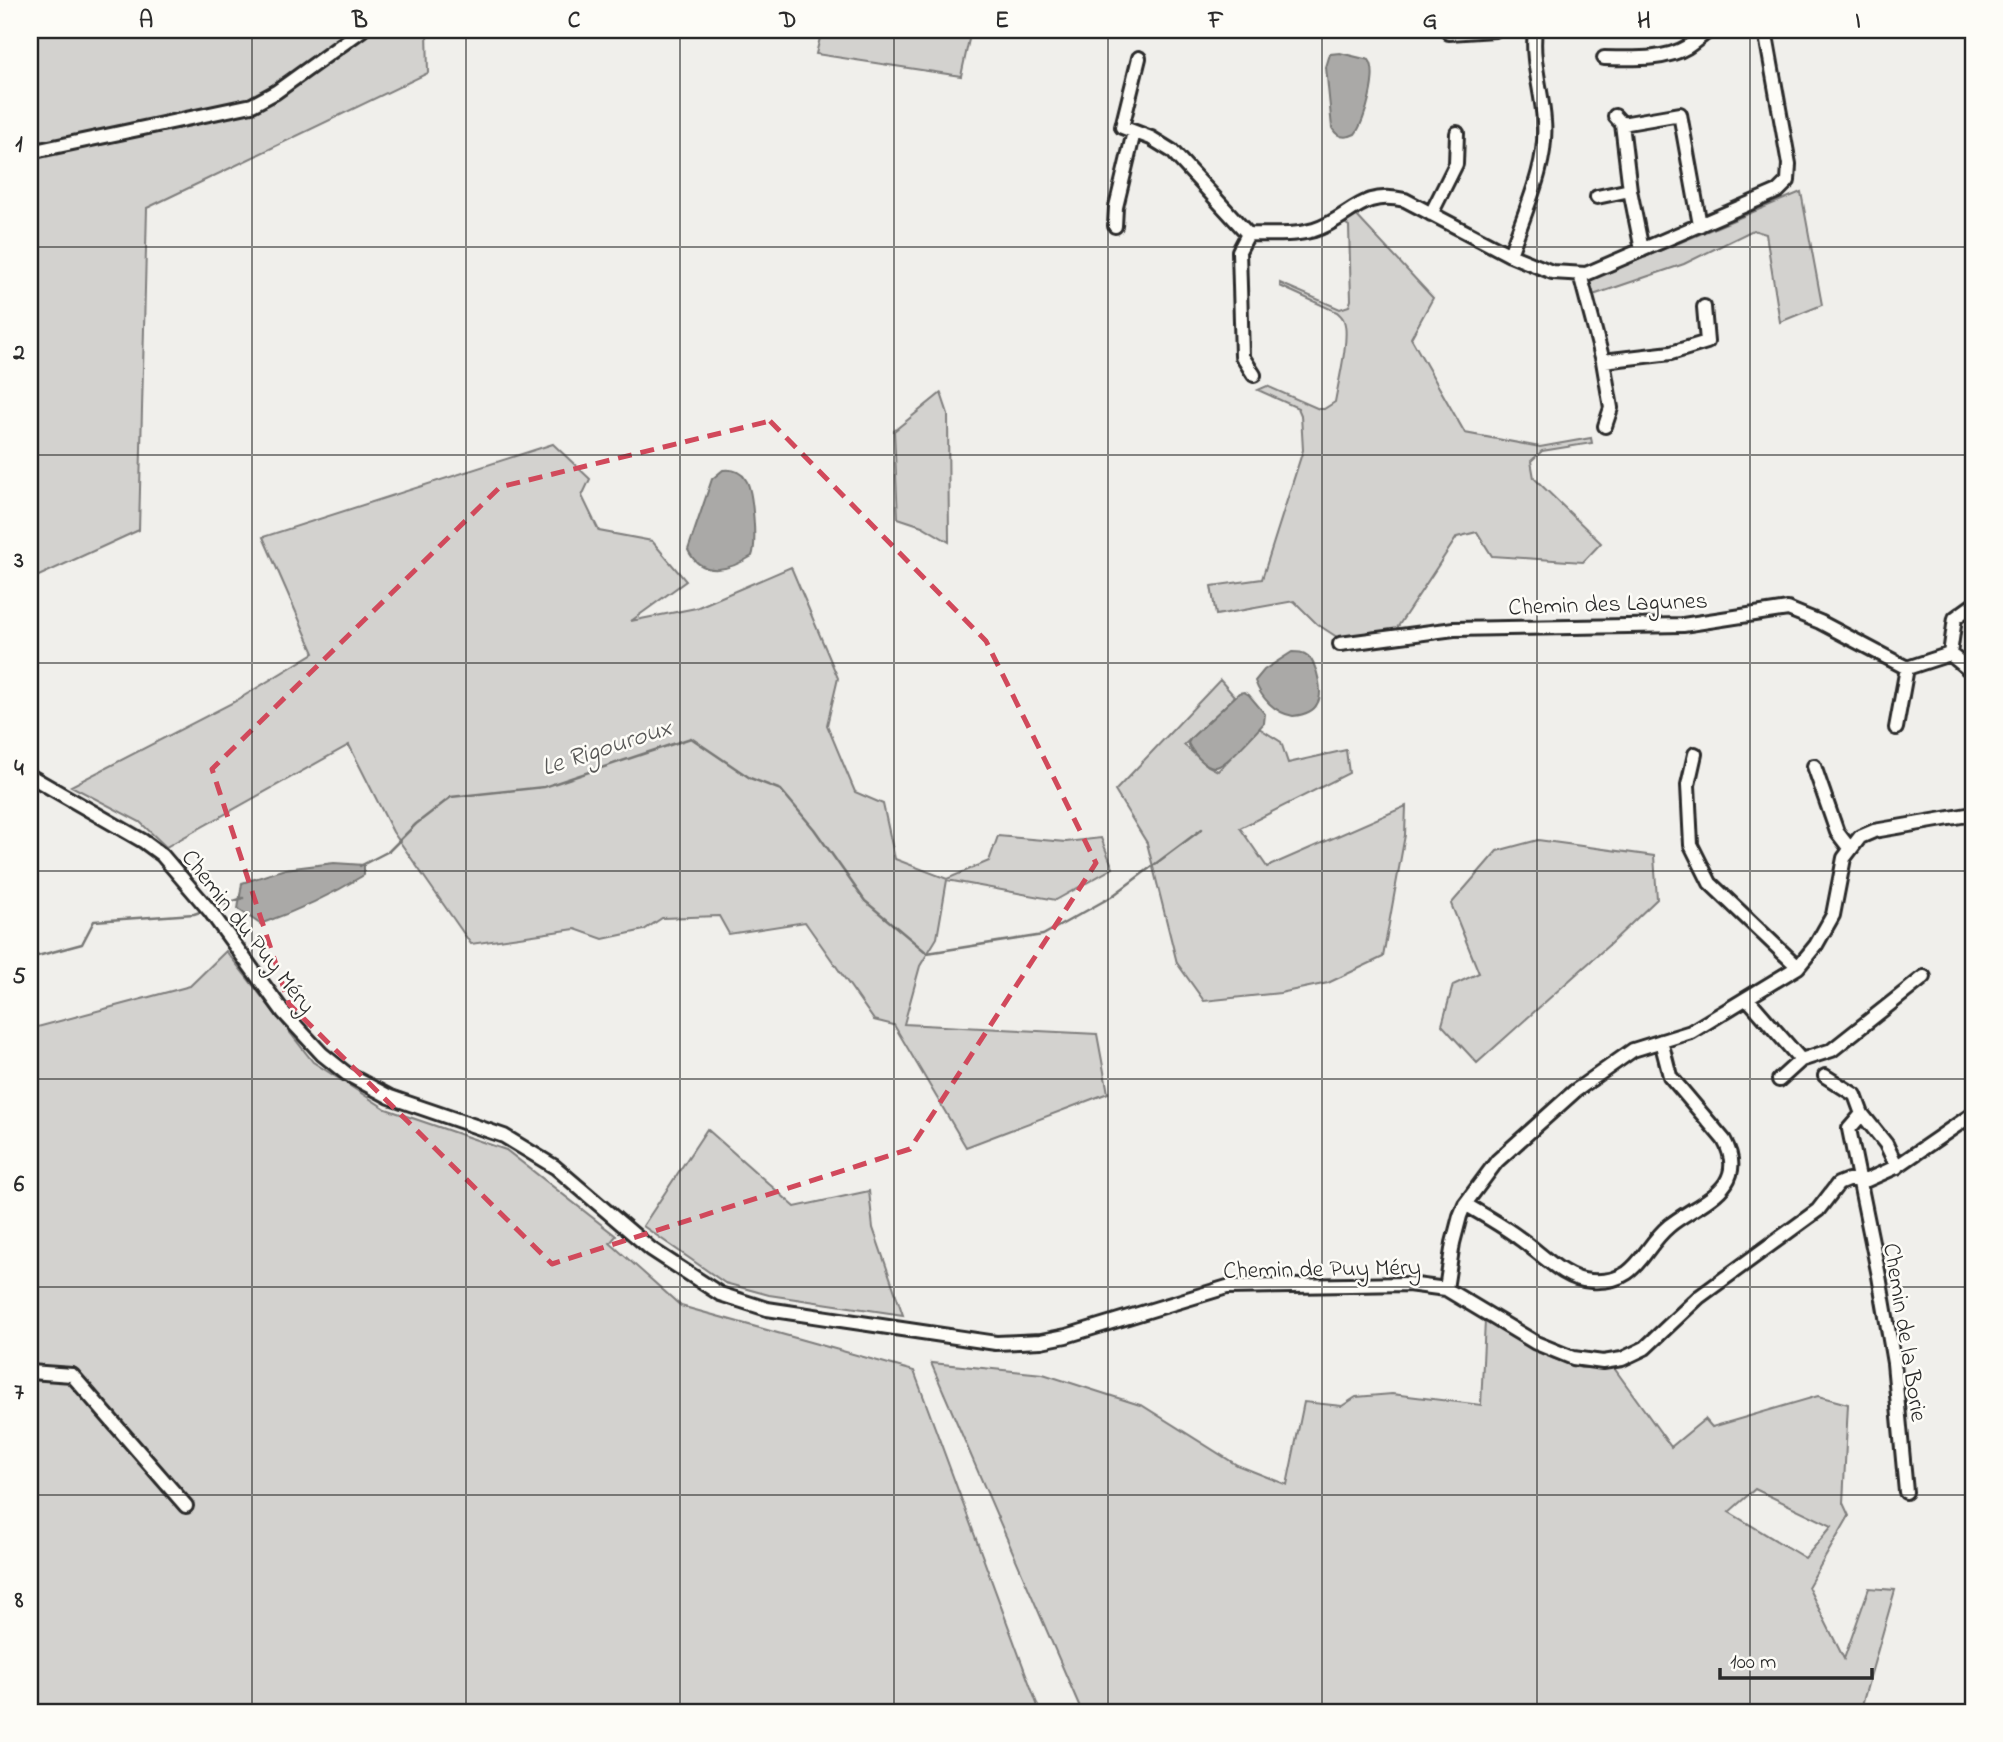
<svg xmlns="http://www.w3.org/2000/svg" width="2003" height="1742" font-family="'Indie Flower',sans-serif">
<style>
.green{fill:#d3d2cf;stroke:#7f7e7d;stroke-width:2;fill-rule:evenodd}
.water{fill:#aaa9a7;stroke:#777775;stroke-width:2}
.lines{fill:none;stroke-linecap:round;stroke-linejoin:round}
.stream{stroke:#777775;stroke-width:2.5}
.street-casing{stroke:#2b2b2b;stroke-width:18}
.street{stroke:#fdfcf7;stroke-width:12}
.marked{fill:none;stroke:#d1495b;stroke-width:5;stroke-dasharray:14 9;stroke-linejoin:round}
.grid{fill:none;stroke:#2b2b2b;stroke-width:2;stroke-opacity:0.55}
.labels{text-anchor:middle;stroke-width:5;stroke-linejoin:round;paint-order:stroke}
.street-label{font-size:24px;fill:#2b2b2b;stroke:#fdfcf7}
.water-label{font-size:26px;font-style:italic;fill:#575756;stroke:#fdfcf7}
.neatline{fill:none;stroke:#2b2b2b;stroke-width:2.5}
.grid-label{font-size:23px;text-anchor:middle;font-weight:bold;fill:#2b2b2b}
</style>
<rect width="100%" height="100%" fill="#f0efeb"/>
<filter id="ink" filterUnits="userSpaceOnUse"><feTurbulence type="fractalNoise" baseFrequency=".0143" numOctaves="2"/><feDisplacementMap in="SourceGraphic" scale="14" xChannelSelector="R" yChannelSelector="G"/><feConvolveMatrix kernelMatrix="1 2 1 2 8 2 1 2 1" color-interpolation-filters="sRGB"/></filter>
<g filter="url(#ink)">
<!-- green -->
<path class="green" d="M30,30H427L428,73L147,208L139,530L30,580Z
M822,30H971L961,76L816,54Z
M1801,192L1822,305L1780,322L1766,234L1753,230L1684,264L1590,296V280Z
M1356,215L1433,298L1411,338L1465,433L1540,447L1591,438L1592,443L1542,451L1531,461L1534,478L1601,543L1583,562L1492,556L1477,532L1457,537L1395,631H1375L1340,639L1317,624L1294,601L1216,615L1211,586L1262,579L1303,450L1301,415L1298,408L1258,390L1267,386L1319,409H1324L1335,402C1338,384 1350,337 1344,321C1343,317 1340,315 1337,312L1280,286V283L1340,309L1349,306L1351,300L1349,226L1343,222Z
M941,393L948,414L949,542L922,526L898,518L894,431Z
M553,444L590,479L582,496L599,531L652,541L686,581L631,621L696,608L791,567L838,678L827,725L855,792L883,804L895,859L947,879L989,861L998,836L1066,842L1101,838L1113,868L1056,900L947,880L937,938L920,966L904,1024L1097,1034L1108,1093L966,1147L894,1025L874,1020L805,922L729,934L719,916L662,918L644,930L603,939L575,929L471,944L393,832L349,745L166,847L140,822L71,786L234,702L314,653L263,537Z
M1220,680L1235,697L1184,745L1208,766L1218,771L1259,728L1281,742L1288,763L1346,750L1349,773L1240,828L1267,867L1406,806L1405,835L1383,957L1328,983L1280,993L1204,1001L1177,963L1147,843L1115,791Z
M1538,840L1654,856L1657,899L1610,944L1477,1063L1442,1025L1453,985L1479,973L1451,904L1497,851Z
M226,951L313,1062L386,1109L506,1150L616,1236L610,1243L681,1306L914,1371L1040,1712H30V1029L190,986Z
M707,1129L795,1207L869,1191L873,1228L903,1315L769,1295L725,1283L643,1226Z
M1485,1320L1552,1358L1581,1368H1614L1671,1447L1705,1419L1712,1427L1818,1396L1848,1404L1843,1503L1849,1516L1808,1587L1844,1659L1869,1588L1895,1590L1860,1712H1082L931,1363L1043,1374L1143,1406L1237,1465L1287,1485L1304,1402L1342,1406L1356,1397L1392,1394L1481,1405ZM1755,1489L1832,1526L1805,1558L1729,1512Z"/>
<!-- water -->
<path class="water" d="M1340,53L1369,60C1379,72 1365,122 1355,134C1345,139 1337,137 1332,128L1326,67L1330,54Z
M723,470C733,469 741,471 746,480C753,490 757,544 752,556C730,570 702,579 688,550L712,479Z
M1292,652C1298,652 1303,652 1308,656C1317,664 1324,694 1317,704C1313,713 1302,715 1293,716C1275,713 1261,698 1255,681L1264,670Z
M1244,692L1249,695L1265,714L1264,723C1256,732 1226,766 1216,767C1205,768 1192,752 1188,743L1191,738L1239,693Z
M334,863L364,865V875C330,896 297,911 260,924L238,909L242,883L285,869Z"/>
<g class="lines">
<!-- stream -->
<path class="stream" d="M360,866L389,851L416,824L451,797L544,787L691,738L750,778L781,790L814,829L865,901L927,953L1043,935L1111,897L1202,829
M212,908L243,898
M30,958L82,944L94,921L194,914L203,911"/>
<defs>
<path id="street" d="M1448,30L1449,33L1495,30
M1139,58L1122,127L1151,138L1172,151L1248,234
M1604,58C1630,58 1664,61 1687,47C1695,42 1702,35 1710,30
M1615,116L1622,124L1680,114L1700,225
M1622,124L1630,190
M30,152L252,105L276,92L362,30
M1597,197L1630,190L1642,250
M1431,214L1456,164L1457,133
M1115,226L1116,207L1134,132
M1510,255C1524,212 1548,166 1544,121C1542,90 1531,61 1535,30H1531
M1580,274L1603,361L1611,408L1605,426
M1603,361L1671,353L1707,342L1704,307
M1254,375L1242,356L1239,251L1248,234C1269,234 1293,236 1314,230C1350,219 1360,189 1405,200L1510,255L1552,272L1586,274L1778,191L1788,181L1789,164L1765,30
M1340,644L1454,629L1683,625L1788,609L1820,622L1907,668
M1950,654L1955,618L1973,605
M1950,654L1973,673
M1907,668L1950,654
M1896,728L1907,668
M1695,754L1688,785L1691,845L1710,883L1798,967
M1814,766L1837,832L1850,849
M30,776L143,841L162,855L210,911L284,1013L322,1054L347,1074L390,1097L504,1136L555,1167L651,1249L720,1294L767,1309L996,1343L1041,1341L1066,1336L1227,1287L1408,1284L1446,1289L1536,1343L1573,1358L1603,1362L1622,1359L1645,1348L1699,1297L1818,1210L1838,1184L1848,1180H1867L1896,1167L1973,1114
M1747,998L1801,1060
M1825,1076L1855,1095L1862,1114
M1779,1080L1801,1060L1832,1050L1924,977
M1897,1167L1886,1144L1862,1114L1849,1129L1879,1276L1894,1363L1906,1492
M1465,1204C1483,1215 1502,1225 1519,1238C1541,1253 1564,1280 1591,1281C1639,1284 1641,1249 1669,1226C1698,1202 1751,1189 1724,1140L1670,1076L1661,1041
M1446,1289L1453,1243L1460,1216L1465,1204L1497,1161L1575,1091L1633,1050L1691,1032L1798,967L1816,945L1833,915L1844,858L1860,837L1874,831L1973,814
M30,1372L72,1375L186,1506"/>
</defs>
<!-- street casing -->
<use href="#street" class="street-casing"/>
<!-- street -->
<use href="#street" class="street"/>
</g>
</g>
<!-- marked area -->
<path class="marked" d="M770,421L986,641L1096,863L910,1149L552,1264L289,1004L212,769L500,487Z"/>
<!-- grid -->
<path class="grid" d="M252,30V1712M466,30V1712M680,30V1712M894,30V1712M1108,30V1712M1322,30V1712M1537,30V1712M1750,30V1712M30,247H1973M30,455H1973M30,663H1973M30,871H1973M30,1079H1973M30,1287H1973M30,1495H1973"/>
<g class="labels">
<!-- street labels -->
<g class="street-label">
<text transform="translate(1608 603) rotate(-2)" y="8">Chemin des Lagunes</text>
<text transform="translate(249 931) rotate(52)" y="8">Chemin du Puy Méry</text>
<text transform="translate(1322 1268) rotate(-1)" y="8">Chemin de Puy Méry</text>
<text transform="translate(1906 1332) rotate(81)" y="8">Chemin de la Borie</text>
</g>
<!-- water labels -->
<g class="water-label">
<text transform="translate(606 746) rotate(-18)" y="9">Le Rigouroux</text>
</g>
</g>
<!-- margin -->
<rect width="2003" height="1742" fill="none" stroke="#fdfcf7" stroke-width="77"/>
<!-- scale -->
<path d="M1720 1668v10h152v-10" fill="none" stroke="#2b2b2b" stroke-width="3.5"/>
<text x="1730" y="1668" font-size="21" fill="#2b2b2b" stroke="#fdfcf7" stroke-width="5" paint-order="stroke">100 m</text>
<rect x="38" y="38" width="1927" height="1666" class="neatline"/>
<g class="grid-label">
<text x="146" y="27">A</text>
<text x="360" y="27">B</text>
<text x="574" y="27">C</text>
<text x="788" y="27">D</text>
<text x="1002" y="27">E</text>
<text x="1216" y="27">F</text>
<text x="1430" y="27">G</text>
<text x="1644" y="27">H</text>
<text x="1858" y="27">I</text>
<text x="19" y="151">1</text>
<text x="19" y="359">2</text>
<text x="19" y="567">3</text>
<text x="19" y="775">4</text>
<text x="19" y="983">5</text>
<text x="19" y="1191">6</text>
<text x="19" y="1399">7</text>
<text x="19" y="1607">8</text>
</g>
</svg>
